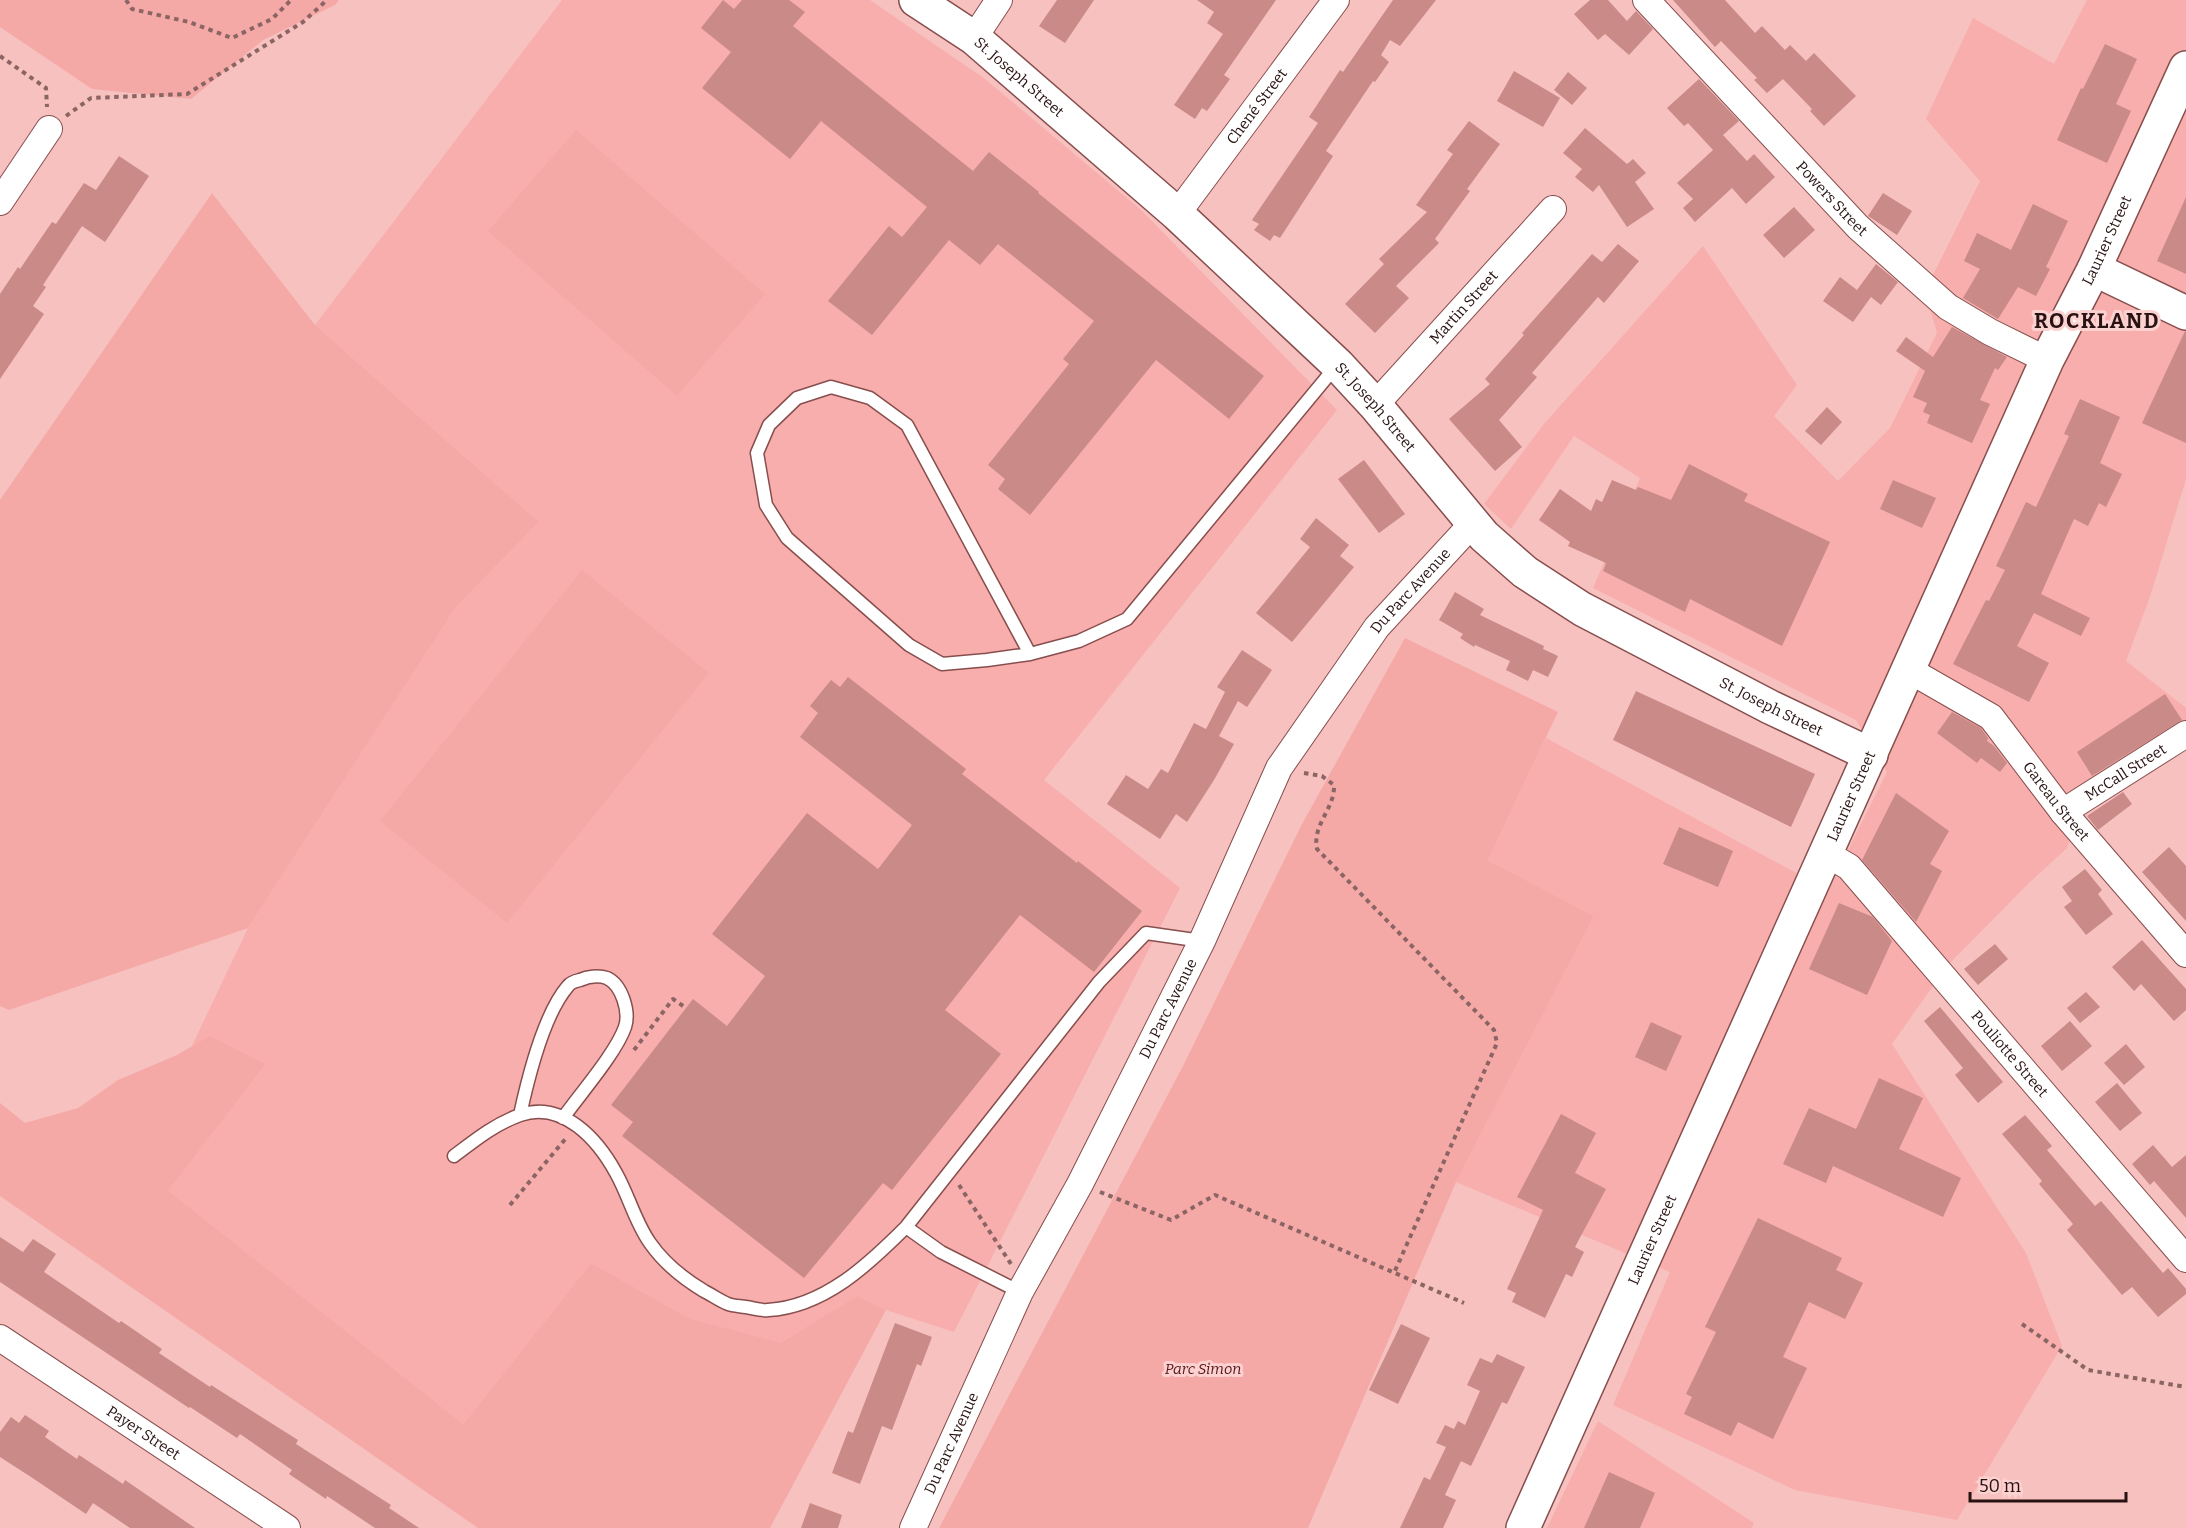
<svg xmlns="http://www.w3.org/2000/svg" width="2186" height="1528" font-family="Bitter,serif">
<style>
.built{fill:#f8aeac}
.green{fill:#f5a9a6}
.building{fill:#c98a88}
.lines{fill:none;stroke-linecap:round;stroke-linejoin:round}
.lane-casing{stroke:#874e4d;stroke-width:15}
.street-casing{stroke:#874e4d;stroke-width:28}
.secondary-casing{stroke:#874e4d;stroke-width:36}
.path{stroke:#8b6564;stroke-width:4;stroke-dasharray:4.5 4.5;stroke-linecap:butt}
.lane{stroke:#fff;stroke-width:12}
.street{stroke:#fff;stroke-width:26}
.secondary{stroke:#fff;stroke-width:33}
.labels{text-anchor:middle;stroke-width:6;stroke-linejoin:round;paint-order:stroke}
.street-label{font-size:15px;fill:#291212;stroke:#fbd2d0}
.park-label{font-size:15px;font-style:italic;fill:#58151a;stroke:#fbd2d0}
.district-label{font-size:21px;font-weight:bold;letter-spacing:1.5px;fill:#291212;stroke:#fbd2d0}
</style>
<rect width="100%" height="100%" fill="#f7c1bf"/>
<!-- built -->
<path class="built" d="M562,0H870L985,79L1140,209L1337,410L1044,780L1180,888L954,1332L886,1310L857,1296L781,1344L691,1319L591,1263L463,1424L133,1170L248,928L456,607L539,522L315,325Z
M2087,0H2186V479L2150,597L2126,661L2186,708V725L2082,797L2067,848L2028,884L1947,966L1892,1044L2026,1253L2062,1346L1957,1520L1795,1490L1613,1405L1670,1272L1456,1182L1594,916L1488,860L1546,738L1828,890L1887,772L1856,720L1593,588L1640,478L1574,436L1511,529L1484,504L1543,425L1703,246L1797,385L1774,416L1838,481L1890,428L1937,333L1925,291L1980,181L1926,119L1973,18L2054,64Z
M1598,1421L1754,1523L1752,1528H1547Z"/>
<!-- green -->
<path class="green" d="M0,0H339L335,5L263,40L191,99L92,89L0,27Z
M576,130L765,294L677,396L488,231Z
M212,193L315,325L539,522L456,607L248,928L9,1010L0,1006V500Z
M582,570L709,673L507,923L380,821Z
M1405,638L1558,712L1488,860L1594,916L1456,1182L1308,1528H939L1183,1066L1301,826Z
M210,1036L265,1064L168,1191L463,1424L591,1263L691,1319L781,1343L857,1296L886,1310L770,1528H478L0,1196V1103L25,1123L78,1108L118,1080L177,1055Z"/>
<!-- building -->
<path class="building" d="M723,0L734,9L742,0H789L805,12L793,26L973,171L989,152L1039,192L1038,193L1264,376L1229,419L1156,360L1030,515L998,489L1005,479L988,465L1069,364L1063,359L1094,321L998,244L980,265L949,240L872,335L828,301L889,226L902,237L927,207L821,121L790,159L702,88L731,52L701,28Z
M1057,0H1094L1065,43L1039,26Z
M1197,0H1276L1224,75L1230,79L1207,111L1202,108L1195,119L1174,105L1223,34L1207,23L1214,12Z
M1393,0H1436L1400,46L1390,40L1381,55L1389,62L1375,82L1373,81L1326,151L1333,156L1280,238L1274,235L1270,241L1254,230L1259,224L1252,220L1318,123L1309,117L1340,70L1343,72Z
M1590,0H1608L1627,21L1636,11L1653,29L1629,55L1605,34L1598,40L1574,14Z
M1673,0H1725L1755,33L1762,26L1785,50L1790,45L1806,61L1814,53L1856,96L1824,126L1810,111L1812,109L1783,79L1767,93L1754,80L1757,78L1721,41L1715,47Z
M2105,44L2137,59L2116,104L2131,111L2107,163L2057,140L2081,88L2083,89Z
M1514,71L1560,98L1543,127L1497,101Z
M1568,72L1587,88L1572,105L1554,90Z
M1699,79L1739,121L1723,135L1747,161L1754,154L1775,177L1746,204L1732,188L1695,222L1683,208L1693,199L1677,183L1713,150L1688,123L1684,126L1667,108Z
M1469,121L1500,144L1467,189L1470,191L1435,239L1439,243L1396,286L1409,298L1375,333L1345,304L1384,264L1379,259L1427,212L1416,205L1453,154L1447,150Z
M1585,128L1627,164L1633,159L1646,173L1635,182L1654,209L1627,227L1599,185L1593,192L1575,177L1582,169L1563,153Z
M119,156L149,176L105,242L82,226L43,285L46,287L33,306L44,314L0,379V294L18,267L20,269L52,222L56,224L84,183L96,190Z
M1883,193L1912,211L1897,235L1868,216Z
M2186,197V274L2157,261Z
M2033,204L2068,221L2046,267L2050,269L2036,296L2018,287L1998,319L1963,298L1980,269L1964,261L1977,233L2011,250Z
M1794,207L1815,230L1784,258L1763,235Z
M1618,244L1639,261L1604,303L1598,297L1532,373L1537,377L1499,420L1522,447L1495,471L1449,419L1490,384L1485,379L1524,335L1522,333L1592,254L1602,262Z
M1876,264L1898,282L1881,305L1871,297L1853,322L1823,301L1840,277L1857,290Z
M1952,327L2007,357L1998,370L1995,368L1980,400L1990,404L1972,443L1927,423L1930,415L1923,412L1927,403L1913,397L1925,371L1896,351L1906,337L1933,357Z
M2185,331L2186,332V443L2142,423Z
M2080,399L2120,417L2100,463L2122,474L2106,507L2099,503L2088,526L2074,519L2041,594L2090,618L2081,636L2034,613L2017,646L2049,663L2029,702L1953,664L1986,600L1989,601L2005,570L1996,566L2026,502L2036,507L2069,436L2064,434Z
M1827,407L1842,422L1821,445L1805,431Z
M1364,460L1405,514L1379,533L1338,479Z
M1689,464L1748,494L1744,501L1830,542L1782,646L1690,599L1685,612L1603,571L1606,563L1568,546L1570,542L1539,520L1560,489L1591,511L1596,499L1602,502L1612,480L1636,490L1638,487L1671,500Z
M1893,480L1936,498L1922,528L1880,509Z
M1316,518L1349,545L1340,556L1354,567L1292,642L1256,613L1310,547L1300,539Z
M1455,592L1484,609L1480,615L1544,646L1543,649L1558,656L1548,677L1533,670L1528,681L1506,670L1510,661L1475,645L1474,647L1460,638L1463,634L1439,620Z
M1242,650L1272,670L1247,707L1238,701L1219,736L1234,744L1214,780L1187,822L1176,814L1160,839L1107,804L1126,775L1148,789L1161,769L1168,773L1194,723L1206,729L1225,692L1217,687Z
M848,677L966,769L962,774L1077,863L1078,861L1142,911L1094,972L1020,915L945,1010L1001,1054L892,1190L883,1183L804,1278L622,1136L633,1122L611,1105L693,999L727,1026L765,976L712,934L807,813L878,869L912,825L800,737L818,713L810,706L831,680L840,687Z
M1636,691L1815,774L1791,827L1613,740Z
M2165,694L2182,720L2092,776L2077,752Z
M1952,712L1981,728L1988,738L1987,741L1994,746L2007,763L2000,772L1981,758L1977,763L1937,733Z
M2123,792L2132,804L2098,830L2087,816Z
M1896,793L1949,831L1930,864L1942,871L1916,922L1862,860Z
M1679,827L1733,851L1718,887L1663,864Z
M2169,847L2186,866V921L2142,872Z
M2085,869L2102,890L2098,894L2113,914L2086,935L2064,907L2072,901L2062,887Z
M1839,903L1873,917L1892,941L1867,995L1809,969Z
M2142,940L2186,989V1010L2174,1021L2141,984L2134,991L2112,967Z
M1995,944L2008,959L1978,985L1964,969Z
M2086,992L2100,1007L2080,1023L2067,1008Z
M1940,1007L2003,1082L1978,1103L1955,1075L1963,1068L1924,1021Z
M2070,1021L2092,1046L2062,1071L2041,1046Z
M1651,1022L1682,1036L1666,1071L1635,1057Z
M2126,1044L2145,1067L2124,1085L2104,1063Z
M1879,1078L1923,1098L1899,1149L1961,1178L1943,1217L1833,1166L1826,1183L1783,1164L1809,1108L1856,1129Z
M2117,1083L2142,1113L2120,1131L2095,1102Z
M1561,1114L1596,1133L1575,1173L1606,1189L1575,1247L1584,1252L1572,1277L1566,1274L1545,1318L1512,1302L1516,1293L1507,1289L1543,1210L1517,1197Z
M2025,1115L2052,1146L2047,1150L2095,1206L2101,1201L2163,1273L2168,1268L2186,1289V1294L2158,1317L2132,1287L2122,1295L2067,1230L2073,1224L2039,1184L2042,1181L2002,1134Z
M2153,1145L2172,1167L2186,1155V1218L2154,1181L2150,1185L2132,1164Z
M1758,1218L1842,1258L1836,1270L1863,1283L1845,1319L1809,1302L1783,1357L1807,1368L1773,1439L1738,1422L1731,1436L1684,1414L1692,1397L1686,1394L1716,1332L1705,1327Z
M0,1237L23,1252L33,1239L56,1254L44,1272L119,1323L121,1321L162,1349L159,1353L210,1387L211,1385L298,1440L296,1444L391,1505L389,1508L419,1528H375L327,1496L326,1499L289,1474L292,1470L240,1434L237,1438L190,1407L189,1408L0,1282Z
M895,1323L932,1337L921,1366L917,1364L892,1430L882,1426L860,1484L832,1473L848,1431L853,1433Z
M1401,1324L1430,1338L1398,1404L1369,1390Z
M1497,1354L1525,1367L1507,1404L1502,1402L1471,1466L1461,1461L1445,1495L1456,1500L1443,1528H1400L1424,1477L1430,1480L1446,1447L1436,1443L1445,1425L1454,1429L1458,1421L1465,1425L1480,1391L1467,1385L1480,1358L1492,1363Z
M25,1415L49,1431L45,1437L77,1459L79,1455L123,1484L125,1480L195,1528H130L93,1503L86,1514L31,1477L0,1457V1432L11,1417L19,1423Z
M1609,1472L1655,1493L1640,1528H1584Z
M810,1503L842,1515L838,1528H801Z"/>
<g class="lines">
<defs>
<path id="lane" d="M1030,654L907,425L870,398L831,387L797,398L769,425L757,453L766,505L787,538L909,645L942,664L987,660L1030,654L1079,641L1127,619L1337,365
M520,1115C528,1078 543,1015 568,986C571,982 575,981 580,980C587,977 598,975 607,978C622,985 630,1012 625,1027C616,1053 580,1094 563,1118
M454,1156C475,1140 495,1124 520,1115C563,1100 598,1140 616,1173C629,1196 635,1222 650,1243C664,1263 684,1279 704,1291C712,1295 720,1301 728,1304C733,1306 740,1306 746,1307C753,1308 761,1311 768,1310C824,1307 869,1264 906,1227L1099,982L1146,933L1202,941
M906,1227L941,1252L1020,1292"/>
<g id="street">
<path id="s1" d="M1646,0L1858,227L1948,307L1990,332L2047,360"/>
<path d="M974,38L999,0"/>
<path d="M0,202L49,129"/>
<path id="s2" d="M1177,214L1336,0"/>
<path id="s3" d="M1375,405L1553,209"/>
<path id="s4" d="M1909,670L1991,717L2063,812L2186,954"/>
<path id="s5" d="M2063,812L2186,734"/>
<path id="s6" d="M1827,854L1849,867L2186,1259"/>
<path id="s7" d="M0,1338L287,1528"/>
<path id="s8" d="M913,1528L1020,1292L1080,1184L1202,941L1279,768L1377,627L1473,523"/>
</g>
<g id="secondary">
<path id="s9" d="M916,0L974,38L1177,214L1338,365L1375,405L1484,536L1525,572L1582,609L1770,707L1871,755"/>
<path d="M2094,269L2186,313"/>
<path id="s10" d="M1523,1528L2047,360L2094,269L2186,68"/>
</g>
</defs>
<!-- lane casing -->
<use href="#lane" class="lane-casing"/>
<!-- street casing -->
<use href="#street" class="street-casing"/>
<!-- secondary casing -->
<use href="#secondary" class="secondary-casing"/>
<!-- path -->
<path class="path" d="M126,0L132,9L189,22L232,38L272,19L291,0
M0,56L46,88L47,107
M66,116L91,98L187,94L303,22L327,0
M1304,773L1322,776L1334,785C1335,809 1312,824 1317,849L1494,1030L1497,1043L1394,1273
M634,1050L673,999L686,1008
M959,1185L1011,1264
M1100,1192L1171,1220L1215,1195L1464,1303
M510,1205L567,1137
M2022,1324L2088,1370L2186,1387"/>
<!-- lane -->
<use href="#lane" class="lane"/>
<!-- street -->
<use href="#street" class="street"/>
<!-- secondary -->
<use href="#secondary" class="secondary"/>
</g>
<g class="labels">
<!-- street labels -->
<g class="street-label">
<text dy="5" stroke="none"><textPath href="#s9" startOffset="129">St. Joseph Street</textPath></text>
<text dy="5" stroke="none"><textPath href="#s2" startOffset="134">Chené Street</textPath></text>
<text dy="5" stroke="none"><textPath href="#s1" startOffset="272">Powers Street</textPath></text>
<text dy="5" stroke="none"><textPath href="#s10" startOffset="1414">Laurier Street</textPath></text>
<text dy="5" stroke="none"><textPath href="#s3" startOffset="132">Martin Street</textPath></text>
<text dy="5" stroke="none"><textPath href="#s9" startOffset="615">St. Joseph Street</textPath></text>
<text dy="5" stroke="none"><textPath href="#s8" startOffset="1065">Du Parc Avenue</textPath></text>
<text dy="5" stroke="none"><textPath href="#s9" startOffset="1119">St. Joseph Street</textPath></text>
<text dy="5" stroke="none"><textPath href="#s5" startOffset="74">McCall Street</textPath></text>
<text dy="5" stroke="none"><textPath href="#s10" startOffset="802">Laurier Street</textPath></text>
<text dy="5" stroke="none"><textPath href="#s4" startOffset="201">Gareau Street</textPath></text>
<text dy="5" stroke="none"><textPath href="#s8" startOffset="579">Du Parc Avenue</textPath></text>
<text dy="5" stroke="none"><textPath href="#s6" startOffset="272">Pouliotte Street</textPath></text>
<text dy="5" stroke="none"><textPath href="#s10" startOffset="316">Laurier Street</textPath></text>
<text dy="5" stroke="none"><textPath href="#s7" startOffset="172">Payer Street</textPath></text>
<text dy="5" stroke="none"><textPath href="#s8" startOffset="93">Du Parc Avenue</textPath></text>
</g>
<!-- park labels -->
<g class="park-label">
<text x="1203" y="1374">Parc Simon</text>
</g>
<!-- district labels -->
<g class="district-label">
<text x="2097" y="328">ROCKLAND</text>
</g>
</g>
<!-- scale -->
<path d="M1970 1492v9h156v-9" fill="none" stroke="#291212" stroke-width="3"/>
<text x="1979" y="1492" font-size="18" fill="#291212" stroke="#fbd2d0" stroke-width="4.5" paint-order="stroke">50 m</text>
</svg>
